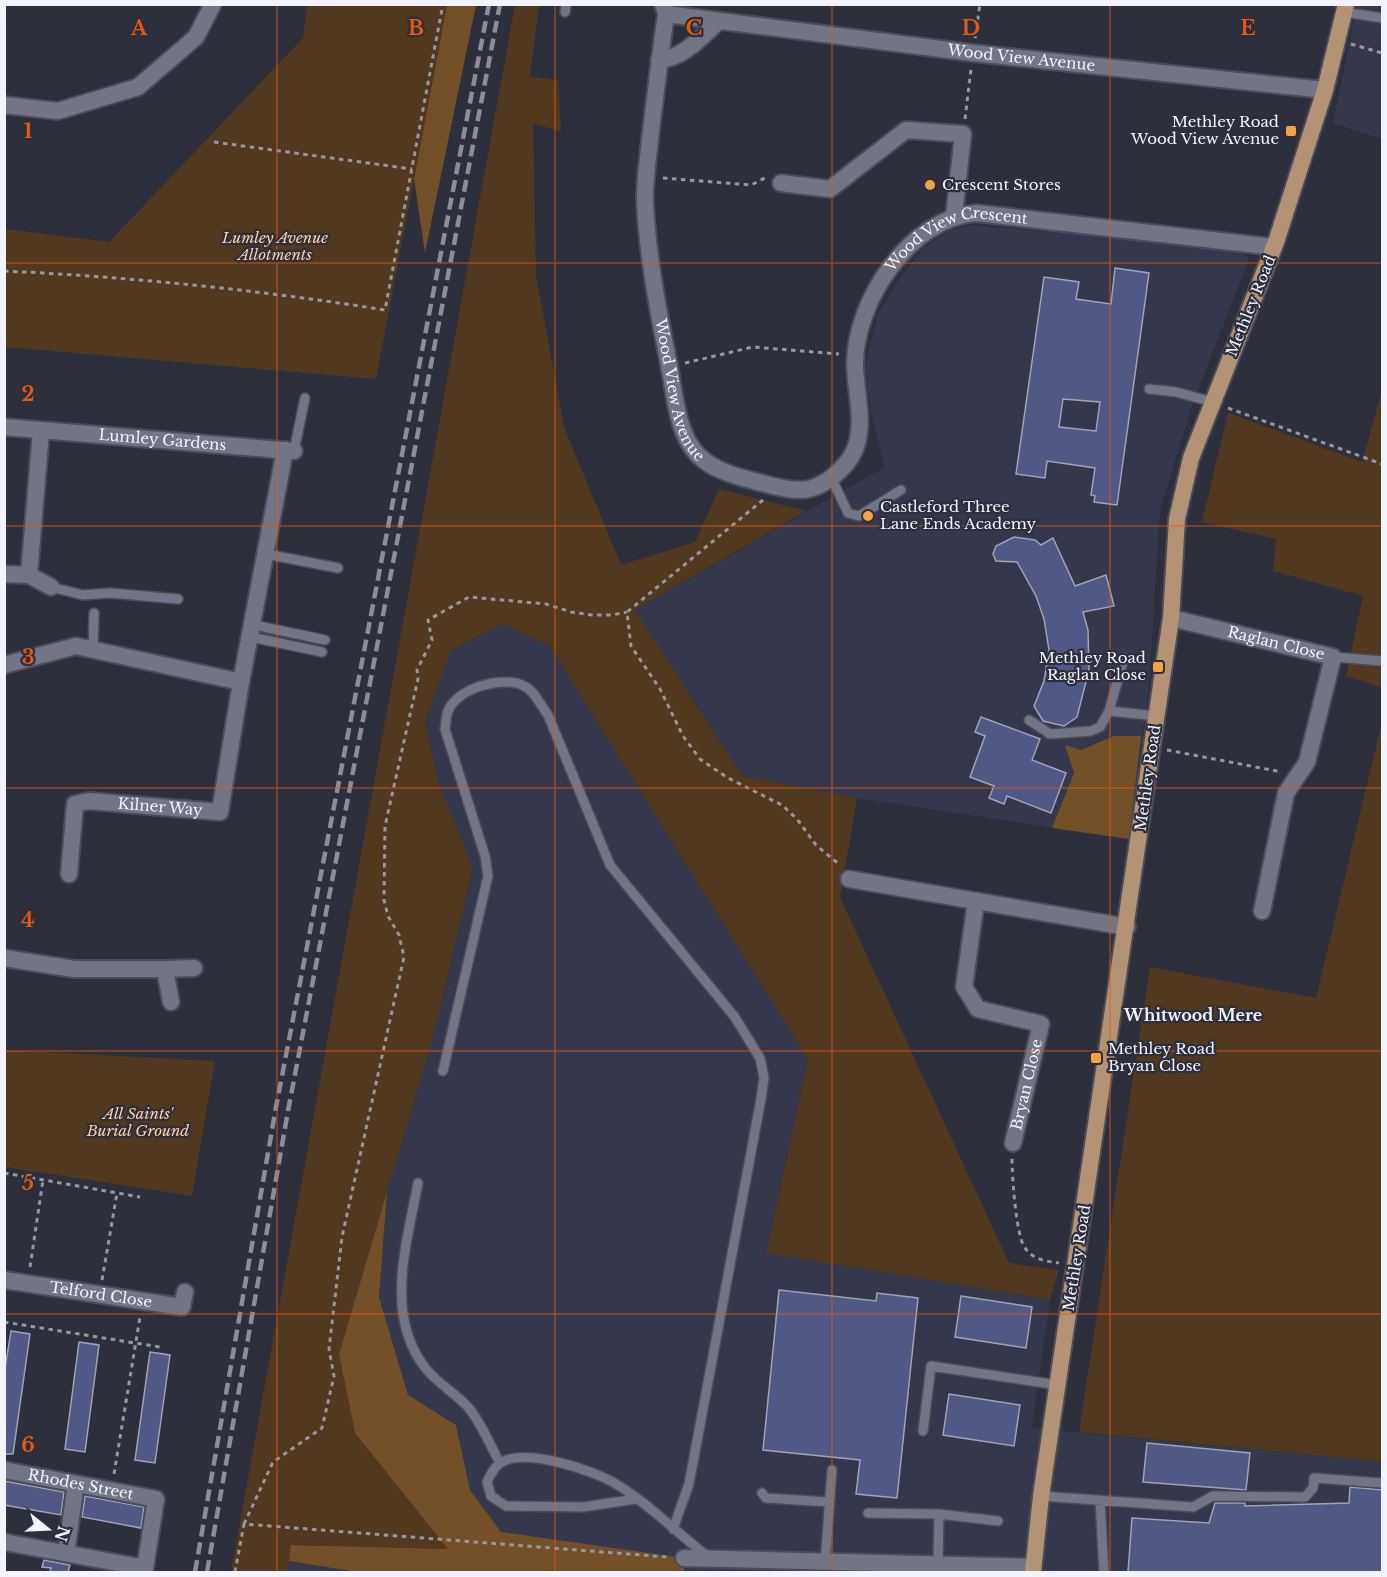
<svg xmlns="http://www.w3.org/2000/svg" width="1387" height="1577" font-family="'Libre Baskerville',serif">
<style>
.built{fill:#35384c}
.green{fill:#51391f}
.forest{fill:#735028}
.building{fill:#525885;stroke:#a0a3b5;stroke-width:1.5;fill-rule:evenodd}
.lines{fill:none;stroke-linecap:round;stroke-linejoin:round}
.service-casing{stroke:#4b4c58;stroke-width:12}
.minor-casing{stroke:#4b4c58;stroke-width:20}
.primary-casing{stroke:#4b4c58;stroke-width:20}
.path{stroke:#9597a2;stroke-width:3;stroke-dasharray:4.5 4.5;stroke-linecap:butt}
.service{stroke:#727585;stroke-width:9}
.minor{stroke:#727585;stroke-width:16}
.primary{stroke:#b49274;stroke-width:16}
.rail{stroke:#8b8d99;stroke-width:4.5;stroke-dasharray:12 6;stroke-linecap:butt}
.grid{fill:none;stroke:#e8590c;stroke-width:1.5;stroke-opacity:0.55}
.poi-dot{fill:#f4a344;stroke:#2d2f3d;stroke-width:2}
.labels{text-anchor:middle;stroke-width:4.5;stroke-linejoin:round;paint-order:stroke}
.street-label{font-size:15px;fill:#f2f3fd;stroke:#2d2f3d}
.poi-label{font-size:15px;fill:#f2f3fd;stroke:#2d2f3d;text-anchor:start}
.park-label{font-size:15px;font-style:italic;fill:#ffcf9f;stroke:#2d2f3d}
.neighbourhood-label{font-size:16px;font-weight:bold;fill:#f2f3fd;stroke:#2d2f3d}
.grid-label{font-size:20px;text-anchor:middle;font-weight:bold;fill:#e8590c;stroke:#2d2f3d;stroke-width:4.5;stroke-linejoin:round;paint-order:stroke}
</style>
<rect width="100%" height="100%" fill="#2d2f3d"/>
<!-- built -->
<path class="built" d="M1357,5H1382V139L1333,123Z
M971,225L1239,248L1249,259L1192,406L1160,510L1149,686L1129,839L857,798L742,776L635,610L885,467L871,412L865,365L878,314L899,279L923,249L947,231Z
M502,624L549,645L808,1059L766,1253L1050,1300L1032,1428L1382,1462V1572H684V1558L501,1533L470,1490L456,1425L408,1395L379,1297L387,1192L434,1035L473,869L439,784L425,721L451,651Z
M289,1561L357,1572H287Z"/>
<!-- green -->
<path class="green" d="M307,5H447L376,379L5,347V229L109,242L303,38Z
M515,5H539L530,77L558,80L561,132L533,123L536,275L564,427L621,565L695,542L719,489L806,511L635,610L742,776L857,798L840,897L1009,1263L1059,1270L1050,1300L766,1253L808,1059L549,645L502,624L451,651L425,721L439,784L473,868L434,1035L339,1354L355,1433L449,1549L292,1545L287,1572H231Z
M1382,390V688L1346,676L1363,596L1273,571L1276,539L1202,522L1228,413L1362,462Z
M1382,722V1462L1079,1432L1150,967L1316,998Z
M4,1050L215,1061L192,1196L5,1167Z"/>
<!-- forest -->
<path class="forest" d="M447,5H476L425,253L414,179Z
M1114,736H1141L1129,839L1052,828L1074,773L1065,745L1081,750Z
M387,1192L379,1297L408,1395L456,1425L470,1490L501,1532L684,1558V1572H357L289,1561L291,1545L448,1549L355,1433L339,1354Z"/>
<!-- building -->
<path class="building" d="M1115,268L1149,273L1117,505L1094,502L1095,496L1091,495L1095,468L1047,461L1045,478L1016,474L1044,277L1079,282L1076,299L1111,304ZM1063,399L1100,402L1096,431L1059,427Z
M1014,537L1035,540L1041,545L1053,538L1075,586L1106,575L1114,606L1083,612L1088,630L1089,670L1077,717L1064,726L1043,721L1034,706L1044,681L1049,650L1044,619L1036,596L1017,562L996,561L993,554L996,546Z
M981,717L1040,739L1032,760L1066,773L1051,813L1007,796L1004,804L989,798L994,786L970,777L985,736L975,732Z
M779,1290L876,1301L877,1293L918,1298L897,1498L856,1494L860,1460L763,1450Z
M961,1296L1032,1307L1026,1348L955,1337Z
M11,1331L30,1334L13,1454H4V1375Z
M79,1342L99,1345L85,1452L65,1449Z
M150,1352L170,1355L155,1463L135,1460Z
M949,1394L1020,1405L1014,1446L943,1435Z
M1147,1443L1250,1453L1246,1490L1143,1482Z
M4,1481L64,1492L61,1515L4,1505Z
M1350,1487L1383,1490V1572H1128L1132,1518L1209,1523L1215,1503H1245V1506L1349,1503Z
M85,1496L144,1507L141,1528L82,1517Z
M44,1560L70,1565L68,1572H50L51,1568L42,1567Z"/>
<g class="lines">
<defs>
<path id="service" d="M565,12L566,4
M1344,12L1382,18
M1149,389L1176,392L1213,402
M294,451L305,398
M831,477L848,513L859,516L901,490
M266,554L338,568
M51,587L83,595L110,593L178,599
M254,625L325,640
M251,637L322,652
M93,650L94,613
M1333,657L1382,661
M1109,711L1157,716
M1029,720L1050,734L1091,731L1100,727L1109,711L1124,658
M443,1071L488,876L485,856L445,729C446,724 446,716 448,711C457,688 503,675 524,686C534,690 541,706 548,715L610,865L734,1016L760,1058L764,1078L761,1099L689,1484L673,1529
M418,1183C407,1243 383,1317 427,1370C438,1383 453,1392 465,1404C478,1416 491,1447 500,1463
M923,1431L931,1366L1058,1385
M762,1493L766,1498L829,1502
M1041,1496L1193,1507L1213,1496L1305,1497L1313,1488L1314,1478L1382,1483
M636,1499L583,1507L506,1506L491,1496L487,1482C490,1475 494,1468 500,1463C524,1447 593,1470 616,1484C648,1503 677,1533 707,1556
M1100,1500L1104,1572
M868,1513L939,1514
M825,1563L832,1470
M938,1567L939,1514L998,1521"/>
<g id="minor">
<path id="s1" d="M663,4L666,14C660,56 655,98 650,139C648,161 644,183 645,204C648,260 659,315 670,370C675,398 678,436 699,456C714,471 739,477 758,482C774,486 792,492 809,489C829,484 852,463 857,443C864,418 855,388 855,364C855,301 910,218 976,213L1274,247"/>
<path id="s2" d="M666,14L973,53L1325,90"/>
<path d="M659,60C684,58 701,37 719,21"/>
<path d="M4,105L58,111L138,87L196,37L213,4"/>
<path d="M781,183L830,189L906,130L963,134L954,216"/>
<path id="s3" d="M4,427L294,451"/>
<path d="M4,574L29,575L51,587"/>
<path d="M29,575L41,431"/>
<path id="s4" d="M1171,618L1333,657L1307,762L1286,793L1262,911"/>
<path d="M4,665L76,646L241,682L285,450"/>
<path id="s5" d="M69,874L75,804L89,801L220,812L241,682"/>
<path d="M849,879L976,901"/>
<path d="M4,958L74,969H165L171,1002"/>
<path d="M165,969L194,968"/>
<path id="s6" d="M1013,1143L1041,1024L978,1009L964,987L976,901L1127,927"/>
<path id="s7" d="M4,1280L182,1307L185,1292"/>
<path id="s8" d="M4,1470L156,1499L145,1568L4,1542"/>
<path d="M66,1553L76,1484"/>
<path d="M684,1558L1033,1567"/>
</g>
<path id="primary" d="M1033,1572L1041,1496L1171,618L1177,519L1191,458L1276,242L1325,90L1346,4"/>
</defs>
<!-- service casing -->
<use href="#service" class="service-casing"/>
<!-- minor casing -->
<use href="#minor" class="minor-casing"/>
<!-- primary casing -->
<use href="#primary" class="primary-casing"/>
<!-- path -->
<path class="path" d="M975,38L980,4
M1351,44L1382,53
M965,119L971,69
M214,142L412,169
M663,178L751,185L765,178
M4,271C132,277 259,290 385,310L443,4
M685,363L753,347L839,354
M1228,408L1382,464
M763,500L627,612L631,646L660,689L683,736L700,759L728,778L782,805L797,819L816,845L840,865
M1167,750L1282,772
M1012,1159C1012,1176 1016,1236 1025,1248C1034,1260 1045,1261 1059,1263
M4,1173L140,1197
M30,1267L43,1180
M102,1280L117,1193
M4,1322L160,1347
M114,1474L140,1317
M244,1524L273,1462L322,1428L334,1376L329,1349L342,1237L404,957L399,935L388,916L384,900L385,826L418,679L417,670L432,640L428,620L469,597L546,604L571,612L592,615H612L627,612
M235,1572L244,1524L667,1557"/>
<!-- service -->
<use href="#service" class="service"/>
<!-- minor -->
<use href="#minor" class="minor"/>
<!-- primary -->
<use href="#primary" class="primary"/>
<!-- rail -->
<path class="rail" d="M195,1572L276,1107L489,4
M207,1572L288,1111L500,4"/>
</g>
<!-- grid -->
<path class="grid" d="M277,4V1572M555,4V1572M832,4V1572M1110,4V1572M4,263H1382M4,526H1382M4,788H1382M4,1051H1382M4,1314H1382"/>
<!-- markers -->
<g class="poi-dot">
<rect x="1285" y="125" width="12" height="12" rx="3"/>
<circle cx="930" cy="185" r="6"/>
<circle cx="868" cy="516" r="6"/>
<rect x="1152" y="661" width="12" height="12" rx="3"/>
<rect x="1090" y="1052" width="12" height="12" rx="3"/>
</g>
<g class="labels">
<!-- street labels -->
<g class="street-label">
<text dy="5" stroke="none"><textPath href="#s2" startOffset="358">Wood View Avenue</textPath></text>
<text dy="5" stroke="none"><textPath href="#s1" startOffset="909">Wood View Crescent</textPath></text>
<text transform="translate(1251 306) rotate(-68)" y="5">Methley Road</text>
<text dy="5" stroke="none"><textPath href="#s1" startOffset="392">Wood View Avenue</textPath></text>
<text dy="5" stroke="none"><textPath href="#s3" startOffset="159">Lumley Gardens</textPath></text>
<text dy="5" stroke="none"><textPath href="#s4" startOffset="108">Raglan Close</textPath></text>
<text transform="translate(1148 778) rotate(-82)" y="5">Methley Road</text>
<text dy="5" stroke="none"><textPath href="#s5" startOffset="156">Kilner Way</textPath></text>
<text dy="5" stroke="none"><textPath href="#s6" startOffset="60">Bryan Close</textPath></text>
<text transform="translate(1077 1258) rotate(-81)" y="5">Methley Road</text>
<text dy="5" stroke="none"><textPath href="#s7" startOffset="98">Telford Close</textPath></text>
<text dy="5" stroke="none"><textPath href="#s8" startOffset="78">Rhodes Street</textPath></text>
</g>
<!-- poi labels -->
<g class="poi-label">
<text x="1279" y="127" text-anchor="end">Methley Road<tspan x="1279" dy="17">Wood View Avenue</tspan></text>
<text x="942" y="190">Crescent Stores</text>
<text x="880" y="512">Castleford Three<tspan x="880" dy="17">Lane Ends Academy</tspan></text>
<text x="1146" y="663" text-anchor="end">Methley Road<tspan x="1146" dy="17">Raglan Close</tspan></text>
<text x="1108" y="1054">Methley Road<tspan x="1108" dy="17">Bryan Close</tspan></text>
</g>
<!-- park labels -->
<g class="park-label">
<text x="275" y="243">Lumley Avenue<tspan x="275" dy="17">Allotments</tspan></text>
<text x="138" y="1119">All Saints'<tspan x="138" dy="17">Burial Ground</tspan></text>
</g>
<!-- neighbourhood labels -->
<g class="neighbourhood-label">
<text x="1193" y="1021">Whitwood Mere</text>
</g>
</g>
<g class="grid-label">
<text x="139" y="35">A</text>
<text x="416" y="35">B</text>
<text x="694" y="35">C</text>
<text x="971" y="35">D</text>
<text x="1248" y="35">E</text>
<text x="28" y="138">1</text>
<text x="28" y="401">2</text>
<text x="28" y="664">3</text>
<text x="28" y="927">4</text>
<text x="28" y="1190">5</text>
<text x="28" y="1452">6</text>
</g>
<!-- border -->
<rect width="1387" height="1577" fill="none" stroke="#f2f3fd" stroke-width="12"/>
<!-- north arrow -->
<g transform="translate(48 1529) rotate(108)" stroke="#2d2f3d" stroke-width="4.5" paint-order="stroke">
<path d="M0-4.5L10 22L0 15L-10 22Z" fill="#f2f3fd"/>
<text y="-9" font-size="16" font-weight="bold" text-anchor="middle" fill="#f2f3fd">N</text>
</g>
</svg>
